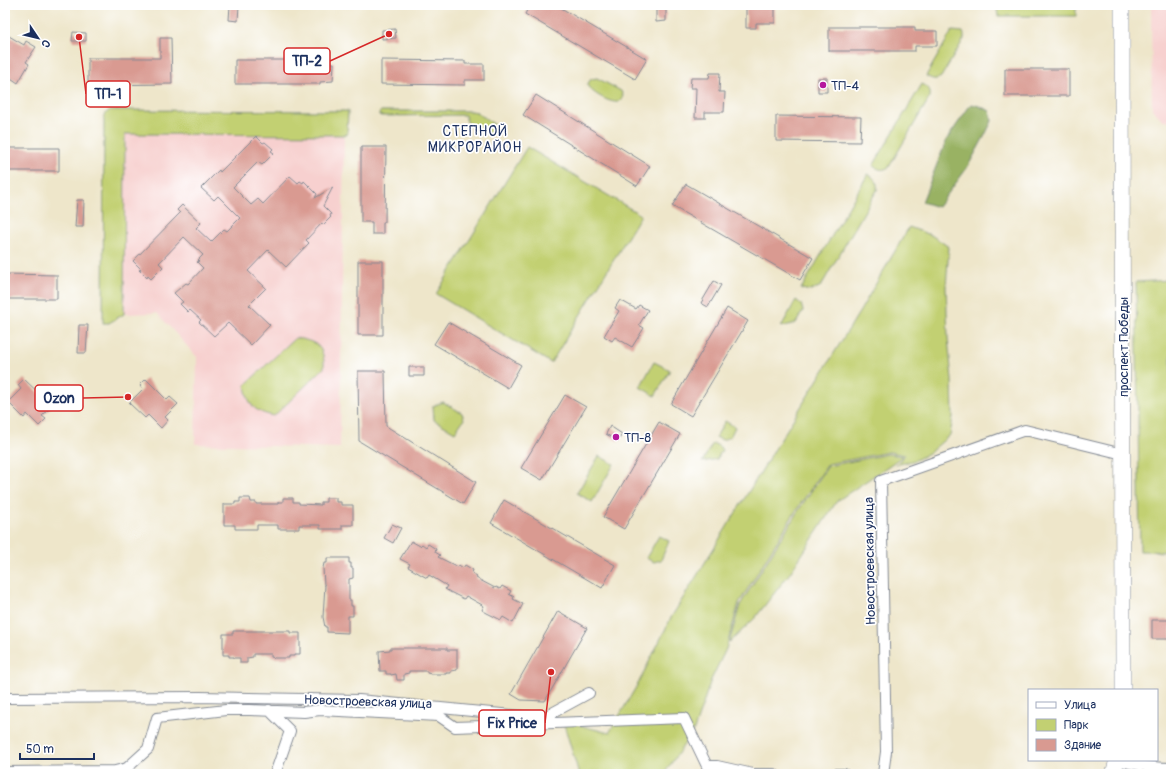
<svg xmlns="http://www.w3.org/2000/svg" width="1176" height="779" font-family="Pangolin,sans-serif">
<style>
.built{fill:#f7d0cf}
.green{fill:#c2d072;stroke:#6e8068}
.forest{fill:#99b264;stroke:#5a7061}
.building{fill:#d99a91}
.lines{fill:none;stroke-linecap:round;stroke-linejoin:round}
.street-casing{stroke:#848a94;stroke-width:12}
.secondary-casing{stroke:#848a94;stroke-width:16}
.street{stroke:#fff;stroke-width:10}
.secondary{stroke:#fff;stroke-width:15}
.poi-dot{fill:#b5179e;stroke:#fff;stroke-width:1.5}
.labels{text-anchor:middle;stroke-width:3.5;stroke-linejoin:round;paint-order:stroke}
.poi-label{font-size:13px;fill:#1b2f5e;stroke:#fff;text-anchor:start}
.street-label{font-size:13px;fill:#1b2f5e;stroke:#fff}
.neighbourhood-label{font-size:14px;letter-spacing:1px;fill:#1b2f5e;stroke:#fff}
.leader{fill:none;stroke:#d62828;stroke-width:1.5}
.callout-dot{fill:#d62828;stroke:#fff;stroke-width:1.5}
.callout{fill:#fff;stroke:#d62828;stroke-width:1.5}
.callout-label{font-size:14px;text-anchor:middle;font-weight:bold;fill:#1b2f5e}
</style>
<rect width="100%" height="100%" fill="#fff"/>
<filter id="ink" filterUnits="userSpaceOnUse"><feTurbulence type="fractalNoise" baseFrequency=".025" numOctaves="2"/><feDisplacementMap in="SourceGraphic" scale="8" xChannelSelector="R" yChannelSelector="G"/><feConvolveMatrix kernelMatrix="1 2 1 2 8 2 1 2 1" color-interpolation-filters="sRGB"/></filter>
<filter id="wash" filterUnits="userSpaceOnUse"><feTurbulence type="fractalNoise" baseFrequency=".012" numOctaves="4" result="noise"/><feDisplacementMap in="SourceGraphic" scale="16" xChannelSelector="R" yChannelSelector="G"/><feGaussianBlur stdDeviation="0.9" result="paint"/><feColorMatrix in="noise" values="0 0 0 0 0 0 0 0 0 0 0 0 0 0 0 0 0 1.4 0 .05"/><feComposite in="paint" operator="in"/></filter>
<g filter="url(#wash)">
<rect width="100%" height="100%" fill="#eee6ca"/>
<!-- built -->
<path class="built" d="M1151,5H1171V121L1163,120L1152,109Z
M124,134L344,135L340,448L195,444L197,357L157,313L124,314Z"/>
<!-- green -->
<path class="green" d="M1000,5H1076V16H998L997,10Z
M952,31L963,32L964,35V39L941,77C935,81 932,79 926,76Z
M597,78L621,91L623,96L619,102C611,104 591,93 587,85L591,79Z
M922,84C928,87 931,89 930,97L889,167C882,171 880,170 873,166Z
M110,110L348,111L347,135L125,134L124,314L109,323H103L104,118L106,113Z
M381,111H471L476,112L498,127L495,133L488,134L467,122L465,115L382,116L379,115V113Z
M527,147L641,215L551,363L436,294Z
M868,174C875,179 878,181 877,190L821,286L811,291L801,289Z
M909,227L931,235L949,247L946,287L948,338L952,380L953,417L950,435L929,453L916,460L895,465L905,455L889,452L828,464L795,512L739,603L726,649L711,680L694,730L664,774H579L563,721L609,733L639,682L672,616L860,311Z
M1171,280V552L1140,551L1136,282Z
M796,300L801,304L803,311L796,323L781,327Z
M295,338C316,341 325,346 324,368L274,416C254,412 248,405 245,385Z
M654,362L670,370L655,396L640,387Z
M443,402L462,413L464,419L455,432L434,420L433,406Z
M725,421L735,427L730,437L722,440L716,437Z
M713,443L720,447L722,450L717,459L702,462Z
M888,454L903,456L837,501L790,573L755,618L729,643L740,605L796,514L828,466Z
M599,456L614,464L592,502L577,493Z
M659,536L669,541L661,560L654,562L646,558Z"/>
<!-- forest -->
<path class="forest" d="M971,104L979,106L990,111L992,121L984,137L967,168L938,207L922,202L947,139Z"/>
<g id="blocks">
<!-- building -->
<path class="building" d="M230,5H239L238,21L229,20Z
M530,5H556L647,59L635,79L525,14Z
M746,5H775V23H756V28H746Z
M656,8H666V21L656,22Z
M829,27H915V31H937V46H915V51H829Z
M395,29L396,38L382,39V30Z
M73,32L86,33V41H72Z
M9,36L24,45L26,41L36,47L26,62L29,64L18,83L5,74V52L8,47L5,45V42Z
M160,38H171L172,84L88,85V58H160Z
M235,60H320V63H334L333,81L320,82V84H235Z
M381,60L465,61V64H484V80H465V85L381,84Z
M1005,69H1069V96H1005Z
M710,73H720L719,92H725L724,112H705V118H695L696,88H690L691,78H709Z
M818,78H827V92H818Z
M536,95L650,166L637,186L523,115Z
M776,116L861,117L860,142L776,141Z
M256,136L263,143L265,142L273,149L271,151L274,153L262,165L258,162L233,187L251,205L258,199L263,204L290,176L298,183L300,181L303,183L304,181L317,194L315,198L333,187L323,206L331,214L330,216L331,217L323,225L322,223L306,240L309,243L286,267L268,250L248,271L266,288L249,305L270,325L251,345L228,323L214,336L199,322L201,320L190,310L188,312L180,304L183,302L174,293L186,283L188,284L203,268L197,262L199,261L198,260L203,255L184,237L159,263L163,267L151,279L148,276L147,278L139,270L141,269L133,261L180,213L177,210L182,205L201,223L196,228L211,242L224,229L227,231L240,218L218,196L214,200L201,188L219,170L220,172Z
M361,147H386L385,222H383V234H372V222H361Z
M5,148H59V171H5Z
M686,184L813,258L800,280L672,206Z
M77,200H84L83,227H75Z
M358,261H383V335H358Z
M5,274L57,275V299H5Z
M714,281L721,285L708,307L701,303Z
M620,300L636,309L639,305L648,310L639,325L644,328L632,347L615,337L612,341L604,336L619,311L615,308Z
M727,308L748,321L691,416L671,404Z
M448,322L521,365L508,388L434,344Z
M79,325H88L86,353H78Z
M409,367H424V376H409Z
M358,371H385L386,426L476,482L463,504L359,441Z
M24,379L45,399L48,396L56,402L42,416L46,419L39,426L27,414L24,418L8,402L21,389L18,385Z
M146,379L167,400L170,397L178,404L165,417L168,420L161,428L148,415L145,418L129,403L143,389L140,385Z
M565,395L586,407L542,480L521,468Z
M659,422L680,434L624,529L603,517Z
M610,426L622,434L618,441L606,434Z
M240,498H250L251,502H256V504H278V502H283V498H293V502H299V504L321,505V502H326V498H336V502H341V505H353V525H342V529H320V525H299V529H278V525H257V529H235V525H224V504H235V502H240Z
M504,500L615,565L602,588L491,523Z
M392,524L401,528L393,543L384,538Z
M411,541L420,546L422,544L426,547L428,544L436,549L435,552L440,555L438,557L458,567L459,565L463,568L465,565L473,570L472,573L477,576L476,578L495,588L496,587L500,589L502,586L511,591L509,594L514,597L513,599L523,604L513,623L503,617L501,620L487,613L482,610L484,606L466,596L464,599L450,592L445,589L447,586L429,575L427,578L408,567L410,564L400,559Z
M327,558H349V563H351V568H353V578L349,579V600H351V606H353V616H348V633L327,632V627H325L323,617L325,585H324L323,568L324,563H327Z
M558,611L587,628L545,701L521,700L511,694Z
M1152,620H1171V639H1152Z
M233,631H290V633H300V654H294V656H289V658H275L271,657V654H253V657L247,658V663H240V658H234V657H229V655H223V634H233Z
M390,648H447V650H457V670L451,671V673H446V674H431L427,673V671H409V673L404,674V680H397L396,674L391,675V674H386V671H380L379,651L390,650Z"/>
</g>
</g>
<g filter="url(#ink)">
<use href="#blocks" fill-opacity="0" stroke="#848a94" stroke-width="1"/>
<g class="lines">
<defs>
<path id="street" d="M5,698L200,697L359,700L543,718L589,693
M269,710L290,731L275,774
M1117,760C1135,765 1153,768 1171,768
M5,772L115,771L127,768L148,749L157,718L226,710H250L304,712L320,710L439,716L455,727L684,718L707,766H717L753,774H774
M833,774H844
M883,774L886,752L881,481L1025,430L1123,454"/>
<path id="secondary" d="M1122,5L1123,690
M1113,774L1117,760"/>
</defs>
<!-- street casing -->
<use href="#street" class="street-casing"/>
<!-- secondary casing -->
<use href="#secondary" class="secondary-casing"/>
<!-- street -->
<use href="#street" class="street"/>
<!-- secondary -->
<use href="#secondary" class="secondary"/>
</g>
</g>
<!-- markers -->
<g class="poi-dot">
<circle cx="823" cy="85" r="4"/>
<circle cx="616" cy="437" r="4"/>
</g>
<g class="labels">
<!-- poi labels -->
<g class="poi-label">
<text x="831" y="90">ТП-4</text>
<text x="624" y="442">ТП-8</text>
</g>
<!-- street labels -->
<g class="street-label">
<text transform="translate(1123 347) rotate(-90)" y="5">проспект Победы</text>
<text transform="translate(869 561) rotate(-91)" y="5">Новостроевская улица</text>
<text transform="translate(368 701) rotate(2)" y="5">Новостроевская улица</text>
</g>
<!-- neighbourhood labels -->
<g class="neighbourhood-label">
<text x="475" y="136">СТЕПНОЙ<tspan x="475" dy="16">МИКРОРАЙОН</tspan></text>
</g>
</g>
<!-- callouts -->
<path class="leader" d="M389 34L330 61M79 37L86 94M128 397L83 398M551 672L545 723"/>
<g class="callout-dot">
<circle cx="389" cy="34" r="4"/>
<circle cx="79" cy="37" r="4"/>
<circle cx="128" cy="397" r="4"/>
<circle cx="551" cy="672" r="4"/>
</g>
<g class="callout">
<rect x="284" y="48" width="46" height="26" rx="4"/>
<rect x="86" y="81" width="44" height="26" rx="4"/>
<rect x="35" y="385" width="48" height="26" rx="4"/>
<rect x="479" y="710" width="66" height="26" rx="4"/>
</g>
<g class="callout-label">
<text x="307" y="66">ТП-2</text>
<text x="108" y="99">ТП-1</text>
<text x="59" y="403">Ozon</text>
<text x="512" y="728">Fix Price</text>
</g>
<!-- margin -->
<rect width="1176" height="779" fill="none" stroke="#fff" stroke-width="20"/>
<!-- legend -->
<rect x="1028" y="689" width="130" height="72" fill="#ffffff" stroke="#a4acbf"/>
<rect x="1036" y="702" width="20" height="6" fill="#ffffff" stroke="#a4acbf"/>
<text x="1064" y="709" font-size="12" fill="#1b2f5e">Улица</text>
<rect x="1036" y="719" width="20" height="12" fill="#c2d072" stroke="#a4acbf"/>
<text x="1064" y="729" font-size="12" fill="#1b2f5e">Парк</text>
<rect x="1036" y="739" width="20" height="12" fill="#d99a91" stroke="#a4acbf"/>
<text x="1064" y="749" font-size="12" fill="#1b2f5e">Здание</text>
<!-- north arrow -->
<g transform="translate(38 38) rotate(125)" stroke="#ffffff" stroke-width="3" paint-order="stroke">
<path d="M0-3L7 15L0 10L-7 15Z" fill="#1b2f5e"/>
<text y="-6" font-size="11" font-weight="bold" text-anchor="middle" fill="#1b2f5e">С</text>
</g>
<!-- scale -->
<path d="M20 753v6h74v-6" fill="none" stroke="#1b2f5e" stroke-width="2"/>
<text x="26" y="753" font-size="12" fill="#1b2f5e" stroke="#ffffff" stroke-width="3" paint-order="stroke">50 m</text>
</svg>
